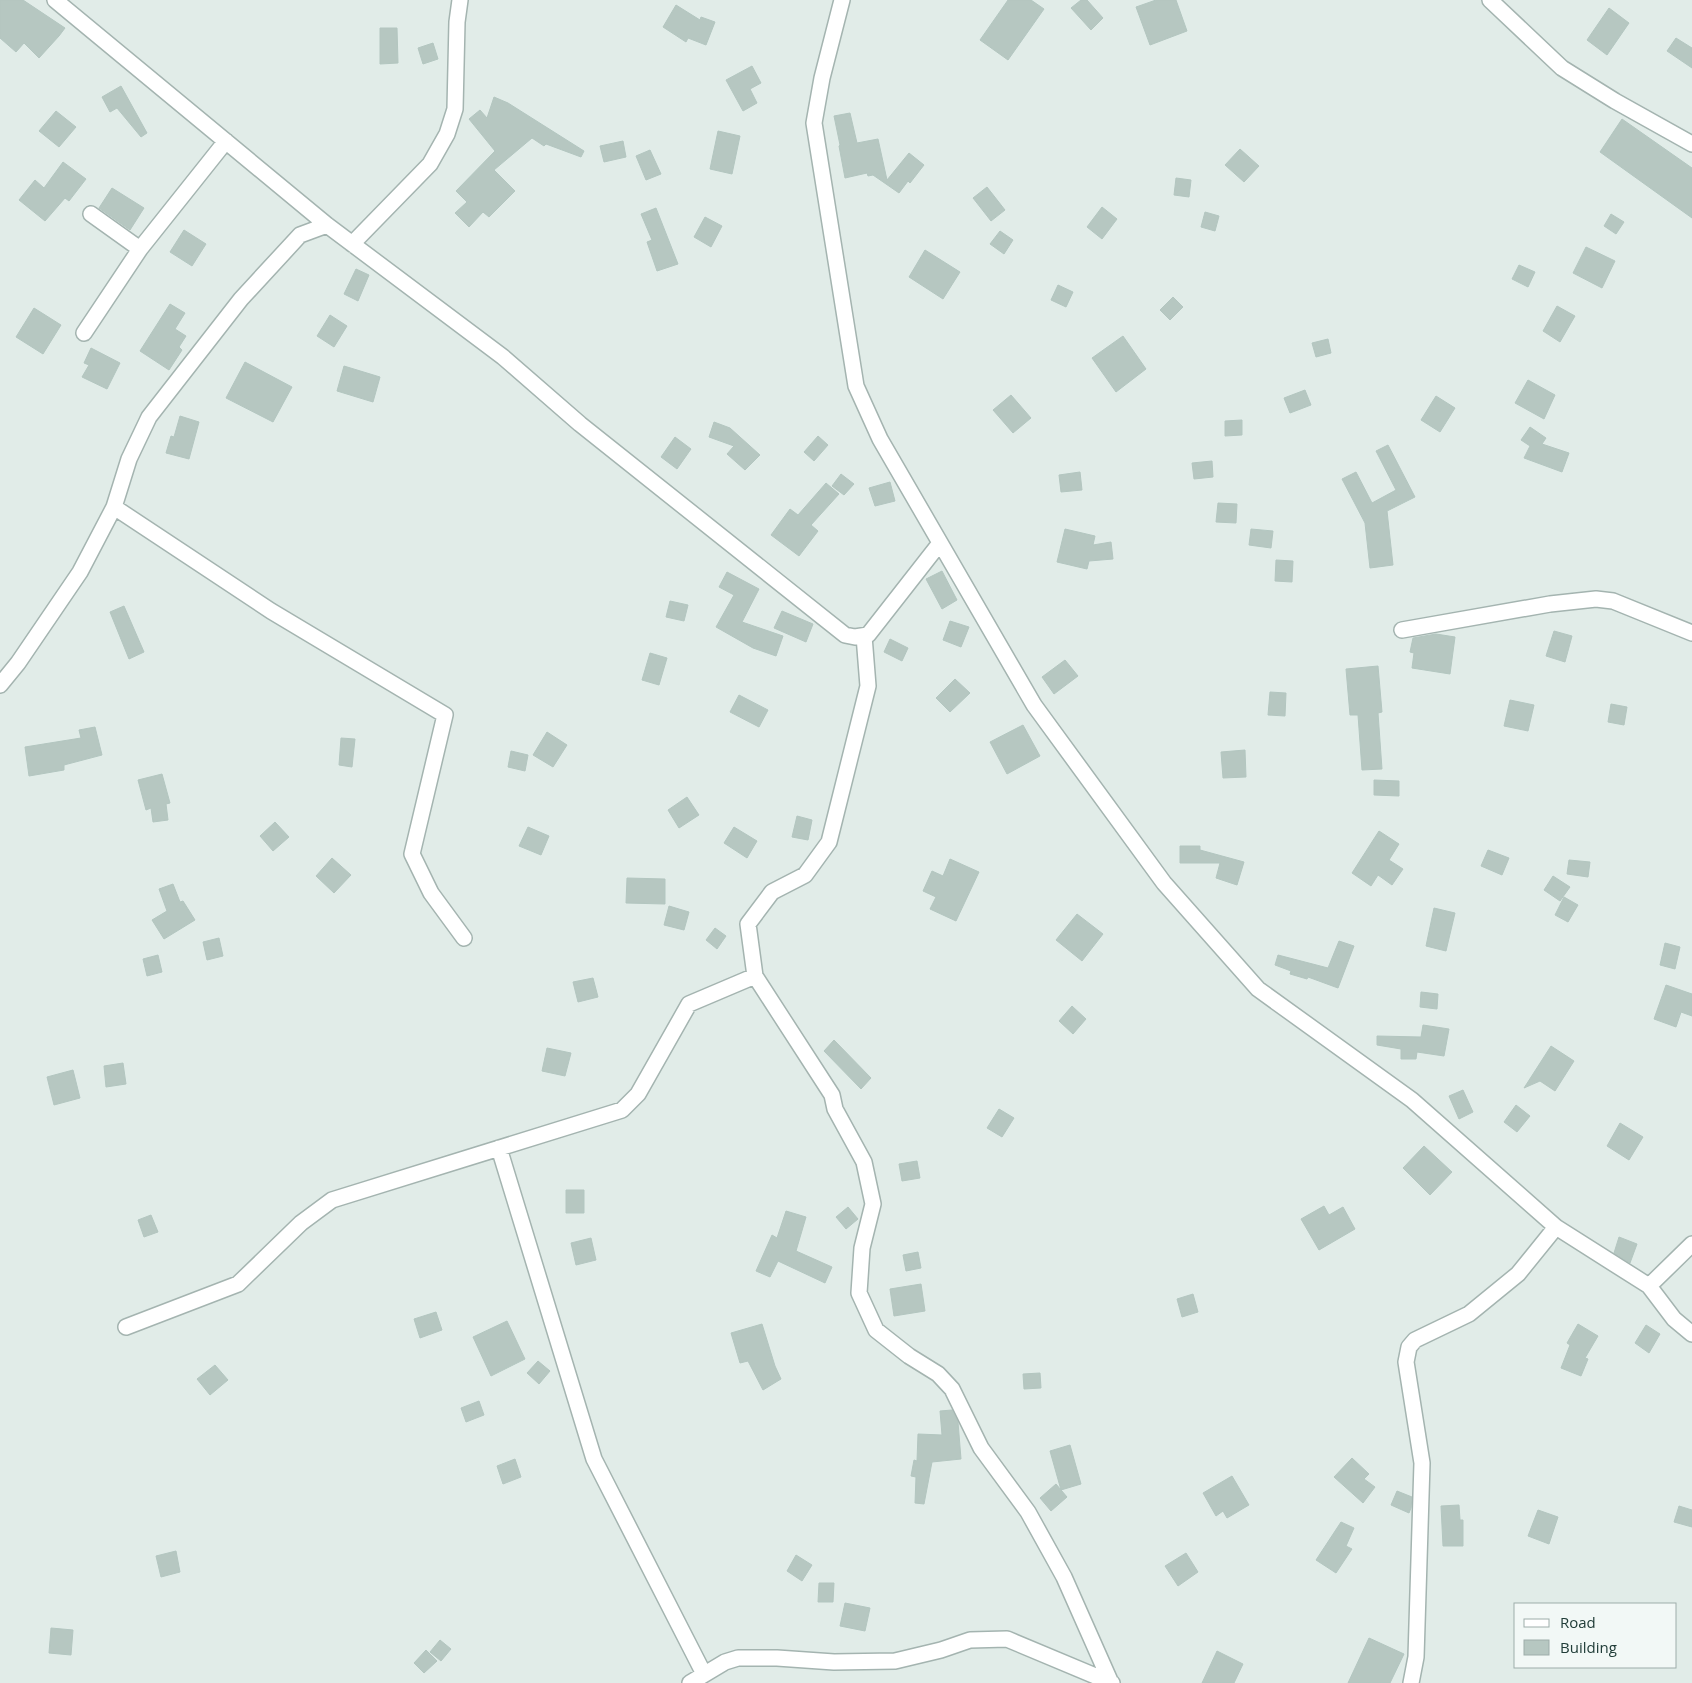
<svg xmlns="http://www.w3.org/2000/svg" width="1692" height="1683" font-family="'Open Sans',sans-serif">
<style>
.building{fill:#b6c7c1;stroke:#b3c6c0}
.lines{fill:none;stroke-linecap:round;stroke-linejoin:round}
.minor-casing{stroke:#a4b4b0;stroke-width:18}
.minor{stroke:#fff;stroke-width:15}
</style>
<rect width="100%" height="100%" fill="#e1ece8"/>
<!-- building -->
<path class="building" d="M0,0H23L65,28L59,36L39,58L24,43L16,52L0,38Z
M1008,0H1031L1044,9L1008,60L980,40Z
M1081,0H1087L1103,18L1091,30L1071,8Z
M1156,0H1176L1187,31L1150,45L1136,7Z
M676,5L700,20L701,17L715,22L706,45L688,38L686,42L663,27Z
M1609,8L1629,23L1607,55L1587,40Z
M380,28H397L398,63L380,64Z
M1676,38L1692,48V68L1667,51Z
M433,43L438,59L423,64L418,48Z
M752,66L761,83L750,89L757,103L743,111L726,80Z
M121,86L147,133L141,137L117,108L110,112L102,97Z
M494,97L508,103L584,151L581,157L546,144L544,146L532,138L494,170L515,191L489,217L483,212L469,227L455,213L467,202L456,191L495,151L469,119L480,110L487,118Z
M56,111L76,127L59,147L39,131Z
M850,113L857,143L878,139L887,180L909,153L924,165L910,183L908,181L899,193L873,175L868,176L867,173L845,178L839,146L840,145L834,116Z
M1622,119L1692,168V218L1600,152Z
M718,131L740,136L732,174L710,169Z
M623,141L626,157L604,162L600,146Z
M1240,149L1259,166L1244,182L1225,165Z
M650,150L661,174L646,180L636,156Z
M63,162L86,179L69,201L65,198L45,221L19,200L35,180L44,188Z
M1176,178L1191,180L1189,197L1174,195Z
M987,187L1005,210L991,221L973,198Z
M112,188L144,208L130,230L99,208Z
M1102,207L1117,219L1102,239L1087,227Z
M656,208L678,264L657,271L647,242L652,240L641,214Z
M1205,212L1219,216L1215,231L1201,227Z
M1611,214L1624,222L1616,234L1604,226Z
M705,217L722,226L711,247L694,237Z
M184,230L206,244L192,266L170,252Z
M1000,231L1013,240L1004,254L990,244Z
M1586,247L1615,261L1602,288L1573,273Z
M925,250L960,272L943,299L909,277Z
M1519,265L1535,272L1528,287L1512,279Z
M356,269L369,275L358,301L344,294Z
M1058,285L1073,292L1066,307L1051,300Z
M1173,297L1183,307L1170,320L1160,310Z
M170,304L185,313L175,329L186,336L179,347L182,350L169,370L140,351Z
M1557,306L1575,316L1560,342L1543,331Z
M34,308L61,325L43,354L16,337Z
M330,315L347,326L334,347L317,336Z
M1123,336L1146,369L1116,392L1092,358Z
M1328,339L1331,353L1316,357L1312,343Z
M91,348L120,363L107,389L82,377L89,365L84,363Z
M245,362L292,387L273,422L226,398Z
M344,366L380,377L373,402L337,391Z
M1528,380L1555,395L1544,419L1515,403Z
M1305,390L1311,405L1290,413L1284,398Z
M1011,395L1031,418L1013,433L993,410Z
M1436,396L1455,408L1440,432L1421,420Z
M180,416L199,422L189,459L166,453L171,436L174,437Z
M1242,420V435L1225,436V421Z
M714,422L730,428L760,455L745,470L727,454L734,446L709,437Z
M1530,427L1546,438L1542,444L1569,453L1562,472L1524,458L1530,446L1521,440Z
M818,436L828,445L814,461L804,452Z
M675,437L691,449L677,469L661,457Z
M1388,445L1415,497L1387,511L1393,565L1370,568L1365,523L1342,479L1356,472L1372,503L1396,490L1376,451Z
M1212,461L1213,477L1194,479L1192,463Z
M1080,472L1082,490L1061,492L1059,475Z
M841,474L854,484L844,495L832,486Z
M890,482L895,501L875,506L869,488Z
M826,483L839,494L811,525L818,531L799,556L771,535L790,509L798,515Z
M1218,503L1237,504L1236,523L1216,522Z
M1065,529L1095,536L1093,545L1111,542L1113,559L1089,561L1087,569L1057,562Z
M1251,529L1273,531L1271,548L1249,545Z
M1276,560L1293,561L1292,582L1275,581Z
M942,571L957,600L942,609L926,579Z
M727,572L759,589L742,622L783,636L776,656L753,648L716,627L734,595L719,587Z
M670,601L688,605L684,621L666,617Z
M124,606L144,652L129,659L110,612Z
M782,611L813,624L806,642L774,628Z
M950,621L969,627L961,647L943,640Z
M1554,631L1572,636L1565,662L1546,656Z
M1436,634L1455,637L1450,674L1412,668L1414,653L1410,652L1413,638Z
M890,639L908,648L902,661L884,652Z
M650,653L667,658L659,685L642,680Z
M1065,660L1078,676L1054,694L1042,677Z
M1378,666L1382,712L1378,713L1382,769L1362,770L1358,715H1350L1346,669Z
M955,679L970,693L950,712L936,698Z
M1270,692L1286,693L1285,716L1268,715Z
M739,695L768,710L759,727L730,712Z
M1510,700L1534,705L1528,731L1504,726Z
M1611,704L1627,707L1624,725L1608,722Z
M1023,725L1040,756L1007,774L990,742Z
M95,727L102,755L64,765V770L29,776L25,747L81,738L79,730Z
M547,732L567,745L553,767L533,755Z
M341,738L355,739L352,767L339,765Z
M1245,750L1246,777L1223,778L1221,752Z
M511,751L528,755L525,771L508,767Z
M162,774L170,803L166,804L168,820L153,822L151,808L146,810L138,780Z
M1374,780L1399,781V796L1374,795Z
M687,797L699,815L679,828L668,810Z
M797,816L812,820L808,840L792,837Z
M275,822L289,837L273,851L260,836Z
M528,827L549,836L541,855L519,846Z
M734,827L757,841L747,858L724,843Z
M1379,831L1399,844L1389,860L1403,869L1392,885L1378,875L1371,886L1352,873Z
M1180,846H1200V850L1244,862L1237,885L1216,878L1220,863H1180Z
M1488,850L1509,858L1502,875L1481,866Z
M332,858L351,875L334,893L316,876Z
M950,859L979,872L956,921L930,909L936,897L923,891L932,871L943,876Z
M1569,860L1590,862L1588,877L1567,874Z
M1553,876L1570,887L1560,901L1544,890Z
M627,878L665,879V904L626,903Z
M173,884L180,902L183,901L195,920L164,939L152,920L167,911L159,889Z
M1564,897L1578,905L1568,922L1555,915Z
M669,906L689,912L684,930L664,925Z
M1434,908L1455,913L1446,951L1426,946Z
M1077,914L1103,934L1082,961L1056,940Z
M715,928L726,936L717,949L706,940Z
M219,938L223,956L207,960L203,942Z
M1339,941L1354,946L1338,988L1308,977L1307,979L1290,974L1291,971L1275,965L1278,955L1328,968Z
M1665,943L1680,947L1675,969L1660,965Z
M158,955L162,972L147,976L143,959Z
M593,978L598,997L578,1002L573,982Z
M1666,985L1692,994V1016L1681,1012L1676,1027L1654,1019Z
M1421,992L1438,994L1437,1009L1420,1007Z
M1072,1006L1086,1019L1073,1034L1059,1021Z
M1423,1025L1449,1029L1444,1056L1417,1052L1416,1059H1401V1049L1377,1045V1036L1421,1037Z
M834,1040L871,1078L861,1089L824,1051Z
M1551,1046L1574,1061L1555,1091L1540,1081L1524,1088Z
M547,1048L571,1053L565,1076L542,1071Z
M123,1063L126,1084L106,1087L104,1066Z
M73,1070L80,1098L54,1105L47,1077Z
M1463,1090L1473,1112L1459,1119L1449,1096Z
M1516,1105L1530,1116L1517,1132L1504,1122Z
M999,1109L1014,1118L1002,1137L987,1128Z
M1620,1123L1643,1137L1629,1160L1607,1146Z
M1424,1146L1452,1172L1430,1195L1403,1168Z
M917,1161L920,1178L902,1181L899,1164Z
M566,1190H584V1213H566Z
M1324,1206L1329,1215L1343,1207L1355,1229L1319,1250L1301,1219Z
M848,1207L858,1219L846,1229L836,1217Z
M786,1211L806,1217L796,1251L832,1267L825,1283L778,1261L770,1277L756,1271L772,1235L777,1238Z
M151,1215L158,1232L144,1237L138,1220Z
M1619,1237L1637,1244L1630,1263L1614,1253Z
M591,1238L596,1260L576,1265L571,1243Z
M918,1252L921,1268L906,1271L903,1255Z
M921,1284L925,1311L894,1316L890,1289Z
M1193,1294L1198,1312L1182,1317L1177,1299Z
M436,1312L442,1330L420,1338L414,1319Z
M507,1321L525,1359L491,1376L473,1337Z
M762,1324L775,1366L781,1379L763,1390L748,1361L740,1363L731,1333Z
M1578,1324L1598,1336L1585,1358L1588,1359L1581,1376L1561,1368L1570,1345L1567,1343Z
M1646,1325L1660,1334L1649,1353L1635,1343Z
M538,1361L550,1371L539,1384L527,1373Z
M215,1365L228,1380L210,1395L197,1379Z
M1040,1373L1041,1388L1024,1389L1023,1374Z
M479,1401L484,1415L466,1422L461,1408Z
M952,1410L958,1422L961,1459L932,1462L924,1504L915,1503L916,1477L911,1476L914,1460L917,1461L918,1434L942,1435L940,1411Z
M1070,1445L1081,1484L1061,1490L1050,1451Z
M1352,1458L1369,1474L1364,1479L1375,1487L1363,1503L1334,1477Z
M515,1459L521,1477L503,1484L497,1466Z
M1232,1476L1249,1505L1227,1518L1223,1511L1216,1516L1203,1493Z
M1056,1484L1067,1497L1051,1511L1040,1498Z
M1397,1491L1412,1497L1411,1508L1409,1513L1391,1505Z
M1459,1505L1460,1520H1463V1546H1443L1441,1506Z
M1679,1506L1692,1510V1527L1674,1522Z
M1538,1510L1558,1517L1549,1544L1528,1536Z
M1341,1522L1354,1528L1346,1546L1352,1549L1336,1573L1316,1560Z
M176,1551L180,1572L161,1577L156,1556Z
M1186,1553L1198,1572L1178,1586L1165,1566Z
M796,1555L812,1565L802,1581L787,1571Z
M819,1583H834L833,1602H818Z
M845,1603L870,1608L865,1631L840,1626Z
M51,1628L73,1630L71,1655L49,1653Z
M1369,1638L1404,1654L1390,1683H1348Z
M440,1640L451,1649L441,1661L430,1652Z
M426,1650L437,1661L424,1673L414,1663Z
M1217,1651L1243,1664L1234,1683H1202Z"/>
<g class="lines">
<defs>
<path id="minor" d="M55,0L327,225L503,357L580,424L845,635L855,637L868,635L940,543
M842,0L822,78L814,123L856,386L880,439L1034,705L1164,883L1258,989L1412,1100L1556,1227L1649,1286L1674,1319L1692,1334
M1490,0L1562,68L1615,101L1692,144
M91,214L140,249
M352,244L430,164L447,134L455,109L457,22L460,0
M84,333L140,249L226,141
M114,507L271,611L445,715L412,854L431,893L464,938
M1402,630L1550,604L1596,599L1613,601L1692,633
M864,636L868,686L829,842L805,875L772,892L748,924L755,976L832,1095L835,1109L864,1162L873,1204L862,1248L859,1293L876,1330L909,1356L938,1374L952,1389L981,1448L1028,1512L1064,1577L1111,1683
M0,685L18,663L80,572L114,507L129,459L149,417L241,299L300,235L327,225
M499,1148L594,1459L704,1674
M1649,1286L1692,1244
M126,1327L238,1284L301,1223L332,1200L622,1110L638,1094L689,1004L755,976
M690,1683L725,1662L738,1658H777L834,1662L895,1661L941,1650L970,1640L1007,1639L1112,1683
M1411,1683L1416,1657L1422,1463L1406,1362L1409,1347L1415,1340L1469,1314L1518,1274L1556,1227"/>
</defs>
<!-- minor casing -->
<use href="#minor" class="minor-casing"/>
<!-- minor -->
<use href="#minor" class="minor"/>
</g>
<!-- legend -->
<rect x="1514" y="1603" width="162" height="65" fill="#f2f8f6" stroke="#9eadaa"/>
<rect x="1524" y="1619" width="25" height="8" fill="#ffffff" stroke="#9eadaa"/>
<text x="1560" y="1628" font-size="15" fill="#213d38">Road</text>
<rect x="1524" y="1640" width="25" height="15" fill="#b6c7c1" stroke="#9eadaa"/>
<text x="1560" y="1653" font-size="15" fill="#213d38">Building</text>
</svg>
